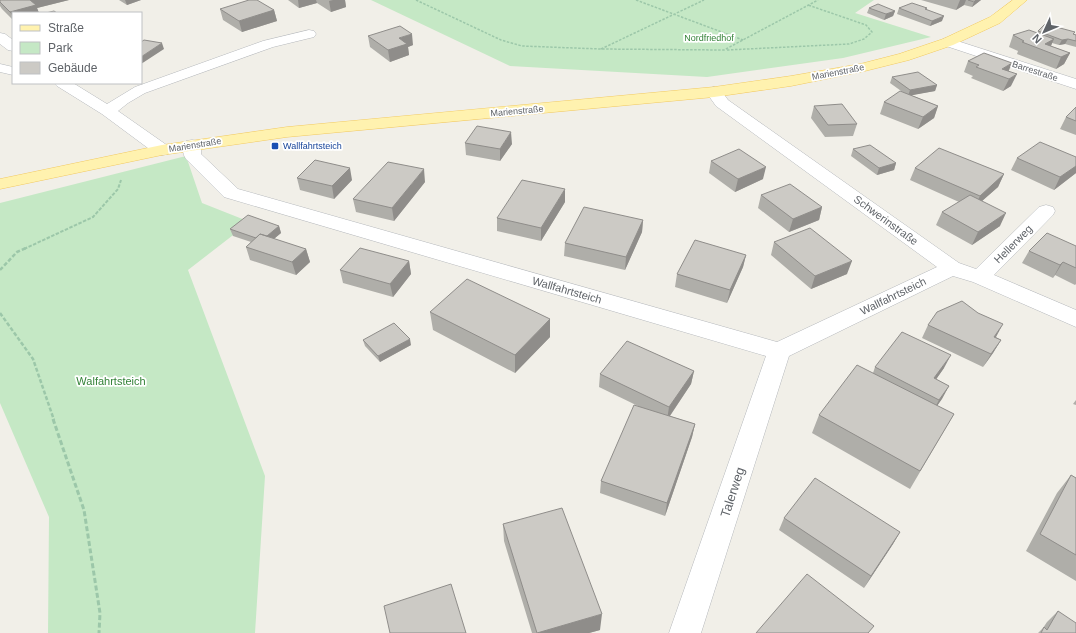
<svg xmlns="http://www.w3.org/2000/svg" width="1076" height="633" font-family="Arial,sans-serif">
<style>
.green{fill:#c5e8c5}
.lines{fill:none;stroke-linecap:round;stroke-linejoin:round}
.minor-casing{stroke:#b5b8bc;stroke-width:1}
.major-casing{stroke:#f2c960;stroke-width:1}
.path-far3{stroke:#9cc7a9;stroke-width:1.5;stroke-dasharray:2.5 1.5;stroke-linecap:butt}
.path-far2{stroke:#9cc7a9;stroke-width:2;stroke-dasharray:3.5 1.5;stroke-linecap:butt}
.path-far1{stroke:#9cc7a9;stroke-width:2.5;stroke-dasharray:4 2;stroke-linecap:butt}
.path{stroke:#9cc7a9;stroke-width:3;stroke-dasharray:5 2.5;stroke-linecap:butt}
.minor{fill:#fff;fill-rule:evenodd}
.major{fill:#fff2af;fill-rule:evenodd}
.wall{fill:#afaea9}
.shaded-wall{fill:#8f8d8a}
.building{fill:#cccac5;stroke:#8f8d8a}
.transit-dot{fill:#1a4fb4;stroke:#fff;stroke-width:1.5}
.labels{text-anchor:middle;stroke-width:3.5;stroke-linejoin:round;paint-order:stroke}
.far-park-label{font-size:9px;fill:#348238;stroke:#fff}
.far-street-label{font-size:9px;fill:#5f6368;stroke:#fff}
.far-transit-label{font-size:9px;fill:#164399;stroke:#fff;text-anchor:start}
.street-label{font-size:11px;fill:#5f6368;stroke:#fff}
.park-label{font-size:11px;fill:#348238;stroke:#fff}
.near-street-label{font-size:13px;fill:#5f6368;stroke:#fff}
</style>
<rect width="100%" height="100%" fill="#f1efe8"/>
<!-- green -->
<path class="green" d="M371,0H874L855,13L931,37L843,58L707,77L510,66Z
M186,156L202,203L250,222L188,270L265,476L255,633H48L49,517L0,403V203Z"/>
<g class="lines">
<defs>
<path id="minor" d="M309,30L314,31L316,34L314,37L273,47L145,93L128,103L118,111L168,146L171,150L168,154L162,155L156,154L102,114L57,86L54,83H73L107,104L135,87L263,41Z
M0,33L5,34L13,40V51L8,50L0,44Z
M948,38L1076,79V89L943,45L941,42L943,39Z
M0,64L13,67V75L0,72Z
M714,87L720,89L728,100L959,263L976,269L1039,207L1046,205L1053,207L1055,211L1053,215L994,275L1076,310V327L973,282L953,276L789,356L701,633H669L766,356L224,197L186,159C182,153 182,147 186,141L192,140L198,141L201,145V154L238,189L777,342L937,267L716,106L706,92L708,89Z"/>
<path id="major" d="M1013,0H1027L1000,23L953,45L909,60L865,71L791,86L714,97L287,137L162,155L0,189V179L162,145L287,127L714,87L791,76L860,64L899,54L943,39L990,17Z"/>
</defs>
<!-- minor casing -->
<use href="#minor" class="minor-casing"/>
<!-- major casing -->
<use href="#major" class="major-casing"/>
<!-- path-far3 -->
<path class="path-far3" d="M416,0L501,40L522,46L600,49L724,50L818,0
M636,0L743,40
M601,49L704,0
M727,50L849,44L864,39L872,32L866,25L808,5"/>
<!-- path-far2 -->
<path class="path-far2" d="M24,249L93,217L118,189L121,180"/>
<!-- path-far1 -->
<path class="path-far1" d="M0,270L17,252L26,248
M0,313L33,359L54,420"/>
<!-- path -->
<path class="path" d="M53,419L84,510L100,613L99,633"/>
<!-- minor -->
<use href="#minor" class="minor"/>
<!-- major -->
<use href="#major" class="major"/>
</g>
<!-- wall -->
<path class="wall" d="M0,0H69L37,8L39,13H13V20L2,9L0,6Z
M119,0H141L127,5Z
M288,0H345L346,7L331,12L317,3L299,8Z
M921,0H981L972,7L964,5L956,10Z
M869,8L895,11L893,16L884,20L867,13Z
M899,8H927L926,9L942,21L930,26L897,14Z
M220,9L274,10L277,21L242,32L223,20Z
M1038,31L1075,32L1074,34L1076,35V47L1065,44L1059,45L1052,43L1051,46L1070,53L1064,64L1056,69L1017,54L1018,51L1009,47L1013,35L1037,33Z
M368,36L413,45L408,47L409,55L390,62L370,47Z
M968,61L1009,71L1011,86L1003,91L971,78L973,76L964,72Z
M892,77L937,85L935,91L911,95L938,106L934,118L918,129L880,114L884,102L904,93L890,83Z
M814,106L857,124L853,136L825,137L811,118Z
M1076,107V135L1060,129L1066,117Z
M465,143L512,144L500,161L466,155Z
M853,149L896,163L894,170L877,175L851,156Z
M1076,157V173L1054,190L1011,170L1017,158Z
M711,161L763,179L735,192L709,173Z
M915,168L1004,174L998,187L982,201L1000,226L972,245L936,225L942,212L959,202L910,180Z
M297,178L352,180L334,199L300,190Z
M425,182L394,221L356,212L353,199Z
M761,195L822,207L819,220L789,232L758,208Z
M565,202L541,241L497,231V218Z
M643,220L642,232L625,270L564,256L565,243Z
M279,226L281,233L274,239L306,249L310,262L296,275L250,260L246,247L251,242L233,236L230,229Z
M774,242L847,274L811,289L771,255Z
M1076,246V284L1075,285L1055,275L1053,278L1022,263L1029,251Z
M746,255L743,267L727,303L675,287L677,274Z
M409,261L411,274L393,297L343,283L340,270Z
M430,312L550,337L515,373L433,330Z
M928,325L996,337L1001,340L993,353L983,367L922,338Z
M363,340L411,345L380,362L365,346Z
M875,367L944,368L936,379L949,386L937,406L954,414L910,489L812,433L819,415L873,373Z
M694,371L691,384L670,416L695,424L692,437L665,516L600,493L601,481L638,406L599,387L600,374Z
M1076,400V405L1073,404Z
M1071,475L1076,478V581L1026,551L1057,493Z
M784,518L900,532L893,544L864,588L779,530Z
M503,524L600,630L589,633H532L504,541Z
M1058,611L1076,633H1038L1043,628L1047,622Z"/>
<!-- shaded-wall -->
<path class="shaded-wall" d="M29,0H69L37,8L39,13H13V17L10,12Z
M125,0H141L127,5Z
M298,0H316L317,3L299,8Z
M333,0H345L346,7L331,12L329,1Z
M960,0H966L964,5L956,10Z
M976,0H981L972,7L974,2Z
M274,10L277,21L242,32L239,21Z
M895,11L893,16L884,20L886,14Z
M944,16L942,21L930,26L932,21Z
M412,34L413,45L408,47L409,55L390,62L388,50L399,38Z
M1054,39L1049,50L1045,44Z
M1068,39L1065,44L1059,45L1062,40Z
M162,43L164,49L141,64V57Z
M1070,53L1064,64L1056,69L1061,57Z
M1012,63L1007,75L1002,69Z
M1017,74L1011,86L1003,91L1009,79Z
M937,85L935,91L908,96L910,90Z
M938,106L934,118L918,129L923,117Z
M511,132L512,144L500,161V149Z
M896,163L894,170L877,175L879,168Z
M1076,166V173L1054,190L1060,177Z
M766,167L763,179L735,192L738,179Z
M350,168L352,180L334,199L332,186Z
M424,169L425,182L394,221L392,208Z
M1004,174L998,187L974,208L980,196Z
M565,189V202L541,241V228Z
M822,207L819,220L789,232L793,219Z
M1006,213L1000,226L972,245L978,232Z
M643,220L642,232L625,270L626,257Z
M279,226L281,233L264,247L262,240Z
M306,249L310,262L296,275L292,262Z
M746,255L743,267L727,303L730,290Z
M409,261L411,274L393,297L390,284Z
M852,261L847,274L811,289L815,276Z
M1063,262L1055,275L1053,278L1060,265Z
M550,319V337L515,373V355Z
M1003,324L996,337H994Z
M410,339L411,345L380,362L378,356Z
M1001,340L993,353L983,367L991,354Z
M951,355L944,368L928,391L934,378Z
M694,371L691,384L667,420L669,407Z
M949,386L942,399L932,413L939,400Z
M695,424L692,437L665,516L667,503Z
M900,532L893,544L864,588L871,576Z
M602,614L600,630L589,633H537Z"/>
<!-- building -->
<path class="building" d="M0,0H30L36,5L10,12L0,2Z
M249,0H257L274,10L239,21L220,9Z
M968,0H976L974,2Z
M912,3L927,8L925,9L944,16L932,21L899,8Z
M878,4L895,11L886,14L869,8Z
M54,11L57,13H46Z
M1045,24L1075,32L1073,34L1076,35V41L1068,39L1062,40L1038,31Z
M400,26L412,34L399,38L407,44L388,50L368,36Z
M1029,30L1054,39L1045,44L1070,53L1061,57L1022,42L1024,41L1013,35Z
M144,40L162,43L141,57V42Z
M984,53L1012,63L1002,69L1017,74L1009,79L976,67L979,65L968,61Z
M918,72L937,85L910,90L892,77Z
M900,91L938,106L923,117L884,102Z
M842,104L857,124L828,125L814,106Z
M1076,107V121L1066,117Z
M477,126L511,132L500,149L465,143Z
M1040,142L1076,157V166L1060,177L1017,158Z
M870,145L896,163L879,168L853,149Z
M939,148L1004,174L980,196L915,168Z
M739,149L766,167L738,179L711,161Z
M315,160L350,168L332,186L297,178Z
M388,162L424,169L392,208L353,199Z
M522,180L565,189L541,228L497,218Z
M790,184L822,207L793,219L761,195Z
M970,195L1006,213L978,232L942,212Z
M584,207L643,220L626,257L565,243Z
M248,215L279,226L267,236L260,234L256,238L230,229Z
M810,228L852,261L815,276L774,242Z
M1047,233L1076,246V268L1063,262L1060,265L1029,251Z
M260,234L306,249L292,262L246,247Z
M695,240L746,255L730,290L677,274Z
M360,248L409,261L390,284L340,270Z
M467,279L550,319L515,355L430,312Z
M962,301L978,313L1003,324L994,337L1001,340L991,354L928,325L937,312Z
M394,323L410,339L378,356L363,340Z
M902,332L951,355L934,378L949,386L939,400L875,367Z
M627,341L694,371L669,407L600,374Z
M857,365L954,414L920,471L819,415Z
M634,405L695,424L667,503L601,481Z
M1071,475L1076,478V555L1040,534Z
M815,478L900,532L871,576L784,518Z
M562,508L602,614L537,633L503,524Z
M807,574L874,626L868,633H756Z
M451,584L466,633H390L384,606Z
M1058,611L1076,623V633H1041L1044,627L1047,630Z"/>
<!-- markers -->
<rect class="transit-dot" x="271" y="142" width="8" height="8" rx="2"/>
<g class="labels">
<!-- far-park labels -->
<g class="far-park-label">
<text x="709" y="41">Nordfriedhof</text>
</g>
<!-- far-street labels -->
<g class="far-street-label">
<text transform="translate(1035 71) rotate(18)" y="3">Barrestraße</text>
<text transform="translate(838 72) rotate(-11)" y="3">Marienstraße</text>
<text transform="translate(517 111) rotate(-5)" y="3">Marienstraße</text>
<text transform="translate(195 145) rotate(-9)" y="3">Marienstraße</text>
</g>
<!-- far-transit labels -->
<g class="far-transit-label">
<text x="283" y="149">Wallfahrtsteich</text>
</g>
<!-- street labels -->
<g class="street-label">
<text transform="translate(886 220) rotate(36)" y="4">Schwerinstraße</text>
<text transform="translate(1013 244) rotate(-45)" y="4">Hellerweg</text>
<text transform="translate(567 290) rotate(16)" y="4">Wallfahrtsteich</text>
<text transform="translate(893 296) rotate(-26)" y="4">Wallfahrtsteich</text>
</g>
<!-- park labels -->
<g class="park-label">
<text x="111" y="385">Walfahrtsteich</text>
</g>
<!-- near-street labels -->
<g class="near-street-label">
<text transform="translate(732 492) rotate(-72)" y="5">Talerweg</text>
</g>
</g>
<!-- legend -->
<rect x="12" y="12" width="130" height="72" fill="#ffffff" stroke="#bfc1c3"/>
<rect x="20" y="25" width="20" height="6" fill="#fff2af" stroke="#bfc1c3"/>
<text x="48" y="32" font-size="12" fill="#5f6368">Straße</text>
<rect x="20" y="42" width="20" height="12" fill="#c5e8c5" stroke="#bfc1c3"/>
<text x="48" y="52" font-size="12" fill="#5f6368">Park</text>
<rect x="20" y="62" width="20" height="12" fill="#cccac5" stroke="#bfc1c3"/>
<text x="48" y="72" font-size="12" fill="#5f6368">Gebäude</text>
<!-- north arrow -->
<g transform="translate(1044 32) rotate(226)" stroke="#ffffff" stroke-width="3" paint-order="stroke">
<path d="M0-3L7 15L0 10L-7 15Z" fill="#5f6368"/>
<text y="-6" font-size="11" font-weight="bold" text-anchor="middle" fill="#5f6368">N</text>
</g>
</svg>
